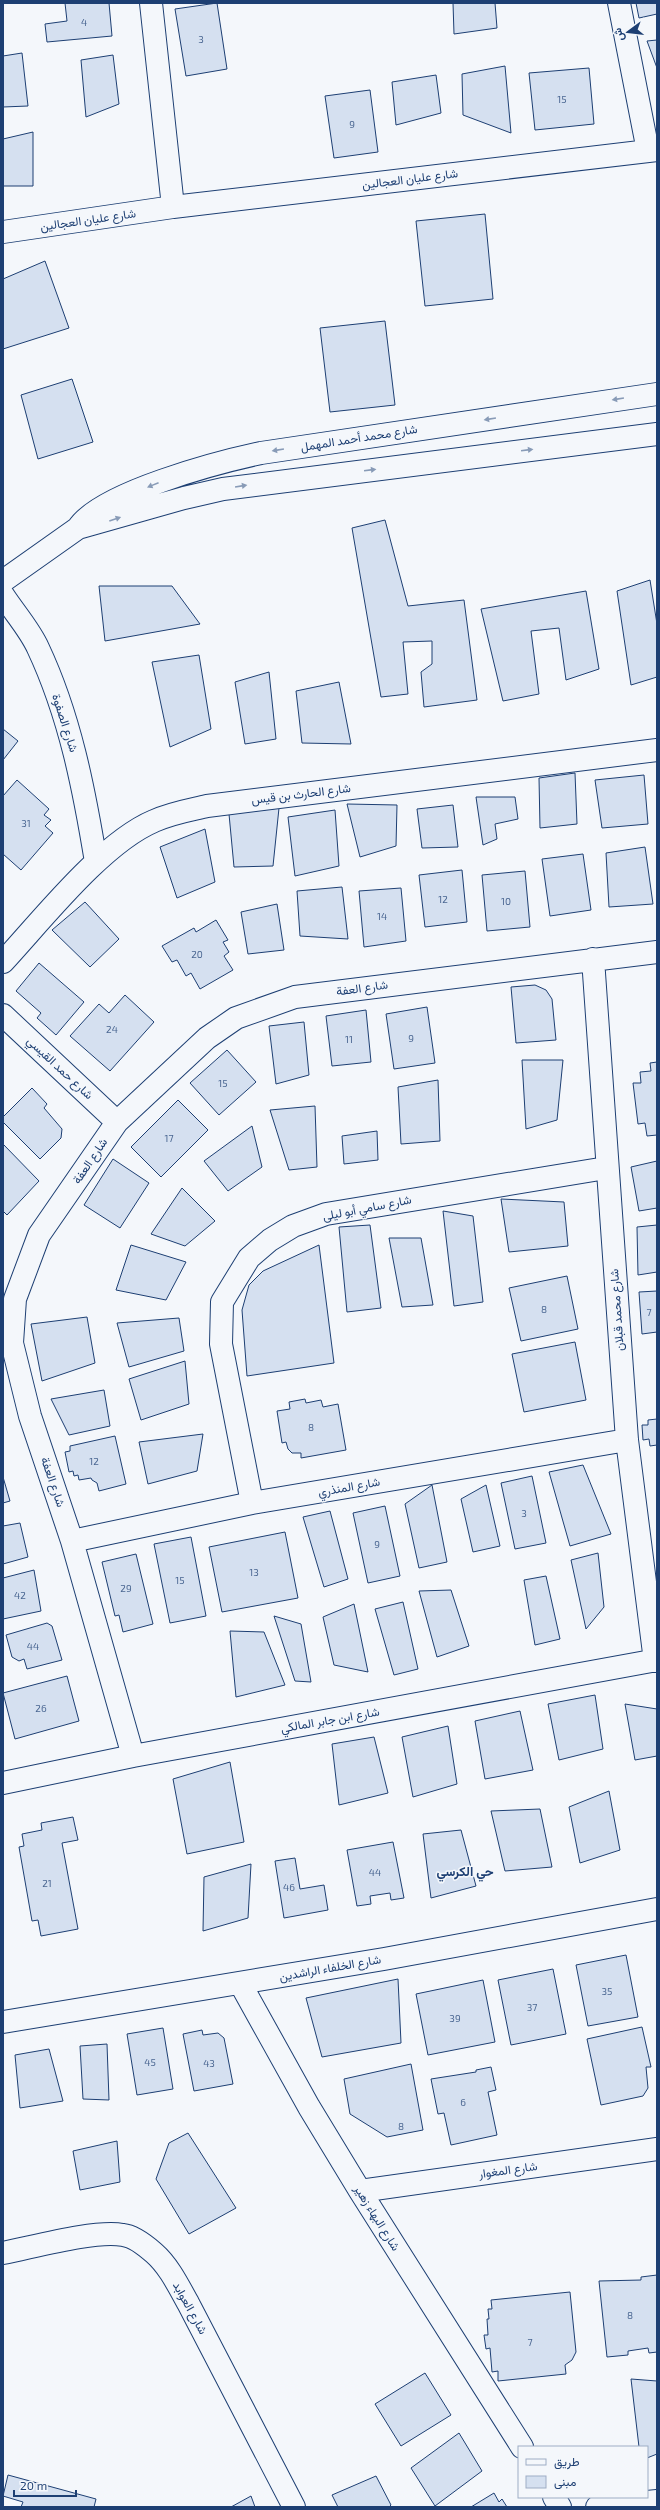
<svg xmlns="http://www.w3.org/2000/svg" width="660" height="2510" font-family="'Exo 2',Vazirmatn,sans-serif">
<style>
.building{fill:#d5e0f0;stroke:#1d3f73}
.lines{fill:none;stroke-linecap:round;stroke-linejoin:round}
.minor-casing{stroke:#1d3f73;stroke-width:24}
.major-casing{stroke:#1d3f73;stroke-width:24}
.minor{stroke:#f4f7fb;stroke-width:22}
.major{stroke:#f4f7fb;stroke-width:22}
.oneway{fill:#889bb7}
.labels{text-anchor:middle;stroke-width:3;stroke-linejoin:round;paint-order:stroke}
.number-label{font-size:10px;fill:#4b6792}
.street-label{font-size:12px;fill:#1d3f73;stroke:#f4f7fb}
.neighbourhood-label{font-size:13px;font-weight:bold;fill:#1d3f73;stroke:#f4f7fb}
</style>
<rect width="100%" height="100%" fill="#f4f7fb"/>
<!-- building -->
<path class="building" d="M65,3H109L112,36L47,42L45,24L67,21Z
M217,3L227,69L186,76L175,9Z
M453,3H495L497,28L454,34Z
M636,3H657V14L639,18Z
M657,40V68L647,41Z
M22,53L28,106L3,107V56Z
M113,55L119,104L86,117L81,60Z
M505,66L511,133L463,115L462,74Z
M589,68L594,124L535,130L529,73Z
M436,75L441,113L396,125L392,82Z
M370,90L378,152L334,158L325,96Z
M33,132V186H3V139Z
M485,214L493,299L425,306L416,221Z
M45,261L69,328L3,349V279Z
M385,321L395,405L330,412L320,328Z
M72,379L93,442L38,459L21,395Z
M385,520L408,606L464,600L477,700L424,707L421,672L432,664V641L403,642L408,694L381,697L352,528Z
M650,580L657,624V677L631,685L617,591Z
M99,586H172L200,624L105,641Z
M586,591L599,669L566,680L559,628L531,631L539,694L503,701L481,609Z
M199,655L211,729L170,747L152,662Z
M269,672L276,739L245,744L235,682Z
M339,682L351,744L302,743L296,691Z
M3,729L18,741L3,760Z
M575,773L577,824L540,828L539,778Z
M644,775L648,824L602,828L595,780Z
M17,780L49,809L44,815L51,820L45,826L53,833L21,870L3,854V796Z
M476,797H515L518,819L495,824L497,839L483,845Z
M347,804L397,805L396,846L360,857Z
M453,805L458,847L422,848L417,809Z
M279,808L273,866L234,867L229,814Z
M335,810L339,866L295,876L288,817Z
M205,829L215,882L177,898L160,847Z
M645,847L653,904L609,907L606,853Z
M583,854L591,910L550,916L542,859Z
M462,870L467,922L425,927L419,875Z
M525,871L530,927L487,931L482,875Z
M342,887L348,939L300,936L297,891Z
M401,888L406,941L364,947L359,891Z
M85,902L119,939L90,967L52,930Z
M277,904L284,950L248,954L241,912Z
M216,920L228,940L223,942L229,952L224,956L233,970L200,989L191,973L186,976L177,960L172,962L162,946L194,928L196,932Z
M39,963L84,1002L56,1035L37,1018L41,1013L16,991Z
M535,985L546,990L552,999L556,1040L516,1043L511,987Z
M125,995L154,1022L110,1071L70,1036L99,1004L109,1013Z
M427,1007L435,1063L394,1069L386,1014Z
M366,1010L371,1062L332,1066L326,1016Z
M304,1022L309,1075L276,1084L269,1026Z
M227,1050L256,1082L219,1115L190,1083Z
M522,1060H563L557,1120L526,1129Z
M657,1062V1135L647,1136L645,1123L638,1124L633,1083H641L640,1072L651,1071L650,1063Z
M438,1080L440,1141L401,1144L398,1087Z
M32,1088L47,1104L44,1108L62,1129L61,1138L40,1159L3,1122V1117Z
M178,1100L208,1130L161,1177L131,1147Z
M315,1106L317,1167L289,1170L270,1110Z
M252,1126L262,1167L228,1191L204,1161Z
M377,1131L378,1160L344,1164L342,1136Z
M3,1144L39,1181L7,1215L3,1211Z
M113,1159L149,1183L120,1228L84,1205Z
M657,1161V1208L639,1211L631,1167Z
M182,1188L215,1221L185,1246L151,1234Z
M501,1199L564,1202L568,1246L509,1252Z
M443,1211L473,1216L483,1302L454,1306Z
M370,1225L381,1308L347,1312L339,1227Z
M657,1225V1272L638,1275L637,1227Z
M389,1238H421L433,1305L402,1307Z
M131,1245L186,1262L166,1300L116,1290Z
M319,1245L334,1363L247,1376L242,1310L249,1285L263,1271Z
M567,1276L578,1329L521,1341L509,1288Z
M657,1291V1332L642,1334L639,1292Z
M87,1317L95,1363L42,1381L31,1324Z
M179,1318L184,1351L129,1367L117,1323Z
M575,1342L586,1400L524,1412L512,1354Z
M185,1361L189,1404L141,1420L129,1379Z
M104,1390L110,1426L69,1435L51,1399Z
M305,1399L306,1403L321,1400L323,1407L338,1404L346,1450L301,1458V1453H292L288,1449L286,1442L282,1443L277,1411L290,1409L289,1402Z
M657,1419V1445L650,1446L649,1439L643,1440L642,1425H648V1420Z
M203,1434L197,1471L148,1484L139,1442Z
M115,1436L126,1484L99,1491L97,1483L92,1480L91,1478L79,1480L78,1475L74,1476L73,1471L69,1472L65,1452L70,1451V1446Z
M583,1465L611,1534L570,1546L549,1472Z
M532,1476L546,1543L515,1549L501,1483Z
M3,1477L10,1501L3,1503Z
M432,1485L447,1562L419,1568L405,1504Z
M486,1485L500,1546L473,1552L461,1499Z
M385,1506L400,1576L368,1583L353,1513Z
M330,1511L348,1579L324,1587L303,1517Z
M20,1523L28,1557L3,1564V1526Z
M285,1532L298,1598L222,1612L209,1547Z
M191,1537L206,1616L170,1623L154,1544Z
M598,1553L604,1607L586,1629L571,1560Z
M136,1554L153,1624L123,1632L119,1615L115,1616L102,1562Z
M34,1570L41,1611L3,1619V1578Z
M546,1576L560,1639L535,1645L524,1580Z
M451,1590L469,1646L437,1657L419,1591Z
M403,1602L418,1669L394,1675L375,1609Z
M354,1604L368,1672L334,1665L323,1617Z
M274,1616L301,1624L311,1682L295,1681Z
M47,1623L52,1626L62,1660L27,1669L24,1659L19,1661L12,1657L6,1635Z
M230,1631L264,1632L285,1685L236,1697Z
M67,1676L79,1721L15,1739L3,1693Z
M595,1695L603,1749L559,1760L548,1704Z
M625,1704L657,1709V1756L635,1760Z
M520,1711L533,1770L485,1779L475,1721Z
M448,1726L457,1784L413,1797L402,1737Z
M374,1737L388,1793L339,1805L332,1744Z
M230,1762L244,1842L187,1854L173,1779Z
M609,1791L620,1850L580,1863L569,1807Z
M540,1809L552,1867L505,1871L491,1811Z
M73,1817L78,1840L62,1843L78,1929L41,1936L38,1920L32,1921L19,1847L24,1846L22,1834L42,1830L41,1823Z
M461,1830L476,1886L431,1898L423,1834Z
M393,1842L404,1898L391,1900L390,1893L370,1896L371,1904L357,1906L347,1850Z
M295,1858L300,1889L324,1885L328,1910L284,1918L275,1861Z
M251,1864L248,1918L203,1931L204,1877Z
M626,1955L638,2017L588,2026L576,1965Z
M553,1969L566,2034L511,2045L498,1980Z
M398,1979L401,2043L322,2057L306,1998Z
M483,1980L495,2042L428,2055L416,1994Z
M642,2027L651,2067H646L648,2088L643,2096L601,2105L587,2039Z
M163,2028L173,2089L137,2095L127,2034Z
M202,2030L203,2035L218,2033L224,2038L233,2084L194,2091L183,2034Z
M107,2044L109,2100L83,2099L80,2046Z
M49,2049L63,2101L20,2108L15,2055Z
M411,2064L423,2130L387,2137L350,2114L344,2079Z
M491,2067L496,2090L488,2092L497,2135L451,2145L444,2113L438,2114L431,2079L476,2072V2070Z
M188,2133L236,2208L189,2234L156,2179L169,2143Z
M117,2141L120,2182L80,2190L73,2151Z
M657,2275V2352L649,2353L648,2348L628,2351V2355L607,2357L599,2281L641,2280V2277Z
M570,2292L576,2352L572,2360L565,2365L566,2374L498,2381V2371L492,2372L490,2348L486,2349L484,2335H488L487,2319H489L488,2309H492L491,2300Z
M425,2373L451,2415L401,2446L375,2404Z
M631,2379L657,2381V2454L647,2458V2447H639Z
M459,2433L482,2471L435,2506L411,2468Z
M8,2475L96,2499L94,2507H21L23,2502L3,2496Z
M376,2476L391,2505L389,2507H338L332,2495Z
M494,2493L499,2502L502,2499L507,2507H471Z
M251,2496L255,2507H231Z"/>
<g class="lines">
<defs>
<path id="minor" d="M151,3L173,207
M619,3L648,151
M3,232L173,207L657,150
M3,595C14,612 30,630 38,648C70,716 84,789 96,862
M593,959L627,1440L655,1661
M3,962C42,920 102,843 154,821C171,813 190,810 207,806L657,750
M3,1015L117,1122
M252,1503L221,1344L222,1302L249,1258L270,1240L293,1226L326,1214L606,1168
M72,1541L252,1503L627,1440
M133,1756L72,1541L30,1416L12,1343L15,1299L39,1235L117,1122L207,1038L236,1018L295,997L657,952
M3,1783L133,1756L657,1660
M240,1983L309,2107L360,2191L522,2447
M3,2022L384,1959L657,1909
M360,2191L657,2149
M3,2253C34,2247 94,2230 123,2235C134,2236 146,2246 154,2253C169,2266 179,2287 188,2303L294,2507
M554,2497L560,2507
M597,2507L657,2501"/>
<path id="major" d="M78,528L184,498L223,489L657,434
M3,581L78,528C100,493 219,462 261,453L657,394"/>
</defs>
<!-- minor casing -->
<use href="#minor" class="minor-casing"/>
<!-- major casing -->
<use href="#major" class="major-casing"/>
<!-- minor -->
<use href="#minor" class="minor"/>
<!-- major -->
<use href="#major" class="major"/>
</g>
<!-- one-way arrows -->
<defs><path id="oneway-solid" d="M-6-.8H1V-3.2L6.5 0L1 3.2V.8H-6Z"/></defs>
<g class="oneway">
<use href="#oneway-solid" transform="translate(618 399) rotate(171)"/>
<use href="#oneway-solid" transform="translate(490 419) rotate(171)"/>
<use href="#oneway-solid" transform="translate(278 450) rotate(171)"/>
<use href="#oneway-solid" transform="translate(527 450) rotate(-7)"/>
<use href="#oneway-solid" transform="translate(370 470) rotate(-7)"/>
<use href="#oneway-solid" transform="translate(153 485) rotate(158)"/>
<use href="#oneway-solid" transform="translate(241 486) rotate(-9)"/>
<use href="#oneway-solid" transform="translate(115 519) rotate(-19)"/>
</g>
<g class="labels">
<!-- number labels -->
<g class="number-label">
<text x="84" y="26">4</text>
<text x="201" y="43">3</text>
<text x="562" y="103">15</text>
<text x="352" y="128">9</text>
<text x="26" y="827">31</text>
<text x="443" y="903">12</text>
<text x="506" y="905">10</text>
<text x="382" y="920">14</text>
<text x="197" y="958">20</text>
<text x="112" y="1033">24</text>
<text x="411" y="1042">9</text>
<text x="349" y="1043">11</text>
<text x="223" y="1087">15</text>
<text x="169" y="1142">17</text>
<text x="544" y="1313">8</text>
<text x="649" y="1316">7</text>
<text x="311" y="1431">8</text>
<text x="94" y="1465">12</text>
<text x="524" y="1517">3</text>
<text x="377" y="1548">9</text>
<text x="254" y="1576">13</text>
<text x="180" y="1584">15</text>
<text x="126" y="1592">29</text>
<text x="20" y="1599">42</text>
<text x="33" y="1650">44</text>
<text x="41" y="1712">26</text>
<text x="375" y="1876">44</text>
<text x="47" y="1887">21</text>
<text x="289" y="1891">46</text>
<text x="607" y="1995">35</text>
<text x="532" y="2011">37</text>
<text x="455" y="2022">39</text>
<text x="150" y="2066">45</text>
<text x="209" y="2067">43</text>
<text x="463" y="2106">6</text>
<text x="401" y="2130">8</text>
<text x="630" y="2319">8</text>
<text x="530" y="2346">7</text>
</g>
<!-- street labels -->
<g class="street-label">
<text transform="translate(410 179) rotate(-7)" y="4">شارع عليان العجالين</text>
<text transform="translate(88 220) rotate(-8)" y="4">شارع عليان العجالين</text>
<text transform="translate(359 438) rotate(-9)" y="4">شارع محمد أحمد المهمل</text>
<text transform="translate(65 723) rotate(72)" y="4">شارع الصفوة</text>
<text transform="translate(301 794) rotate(-7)" y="4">شارع الحارث بن قيس</text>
<text transform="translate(362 988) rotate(-8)" y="4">شارع العفة</text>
<text transform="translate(60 1068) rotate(43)" y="4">شارع حمد القيسي</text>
<text transform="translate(90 1161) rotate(-56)" y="4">شارع العفة</text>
<text transform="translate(367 1208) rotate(-11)" y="4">شارع سامي أبو ليلى</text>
<text transform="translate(617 1310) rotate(-94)" y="4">شارع محمد قبلان</text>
<text transform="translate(53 1482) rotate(71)" y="4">شارع العفة</text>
<text transform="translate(349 1487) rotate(-10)" y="4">شارع المنذري</text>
<text transform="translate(330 1720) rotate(-10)" y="4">شارع ابن جابر المالكي</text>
<text transform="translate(330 1968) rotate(-10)" y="4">شارع الخلفاء الراشدين</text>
<text transform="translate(508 2170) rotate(-8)" y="4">شارع المغوار</text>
<text transform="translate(377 2218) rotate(58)" y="4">شارع البهاء زهير</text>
<text transform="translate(190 2308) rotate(61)" y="4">شارع العوابد</text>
</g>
<!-- neighbourhood labels -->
<g class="neighbourhood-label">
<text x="465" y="1876">حي الكرسي</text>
</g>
</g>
<!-- border -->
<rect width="660" height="2510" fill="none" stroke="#1d3f73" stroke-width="8"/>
<!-- legend -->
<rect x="518" y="2446" width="130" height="52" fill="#f4f7fb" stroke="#9eadc5"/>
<rect x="526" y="2459" width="20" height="6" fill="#f4f7fb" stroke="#9eadc5"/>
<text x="554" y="2466" font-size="12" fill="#1d3f73">طريق</text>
<rect x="526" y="2476" width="20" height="12" fill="#d5e0f0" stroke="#9eadc5"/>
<text x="554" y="2486" font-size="12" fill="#1d3f73">مبنى</text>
<!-- north arrow -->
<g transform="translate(628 32) rotate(255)" stroke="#f4f7fb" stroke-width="3" paint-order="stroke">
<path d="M0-3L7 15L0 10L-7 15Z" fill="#1d3f73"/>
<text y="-6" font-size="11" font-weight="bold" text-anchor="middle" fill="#1d3f73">ش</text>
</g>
<!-- scale -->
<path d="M14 2490v6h62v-6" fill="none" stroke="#1d3f73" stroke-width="2"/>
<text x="20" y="2490" font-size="12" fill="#1d3f73" stroke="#f4f7fb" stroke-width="3" paint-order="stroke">20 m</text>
</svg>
